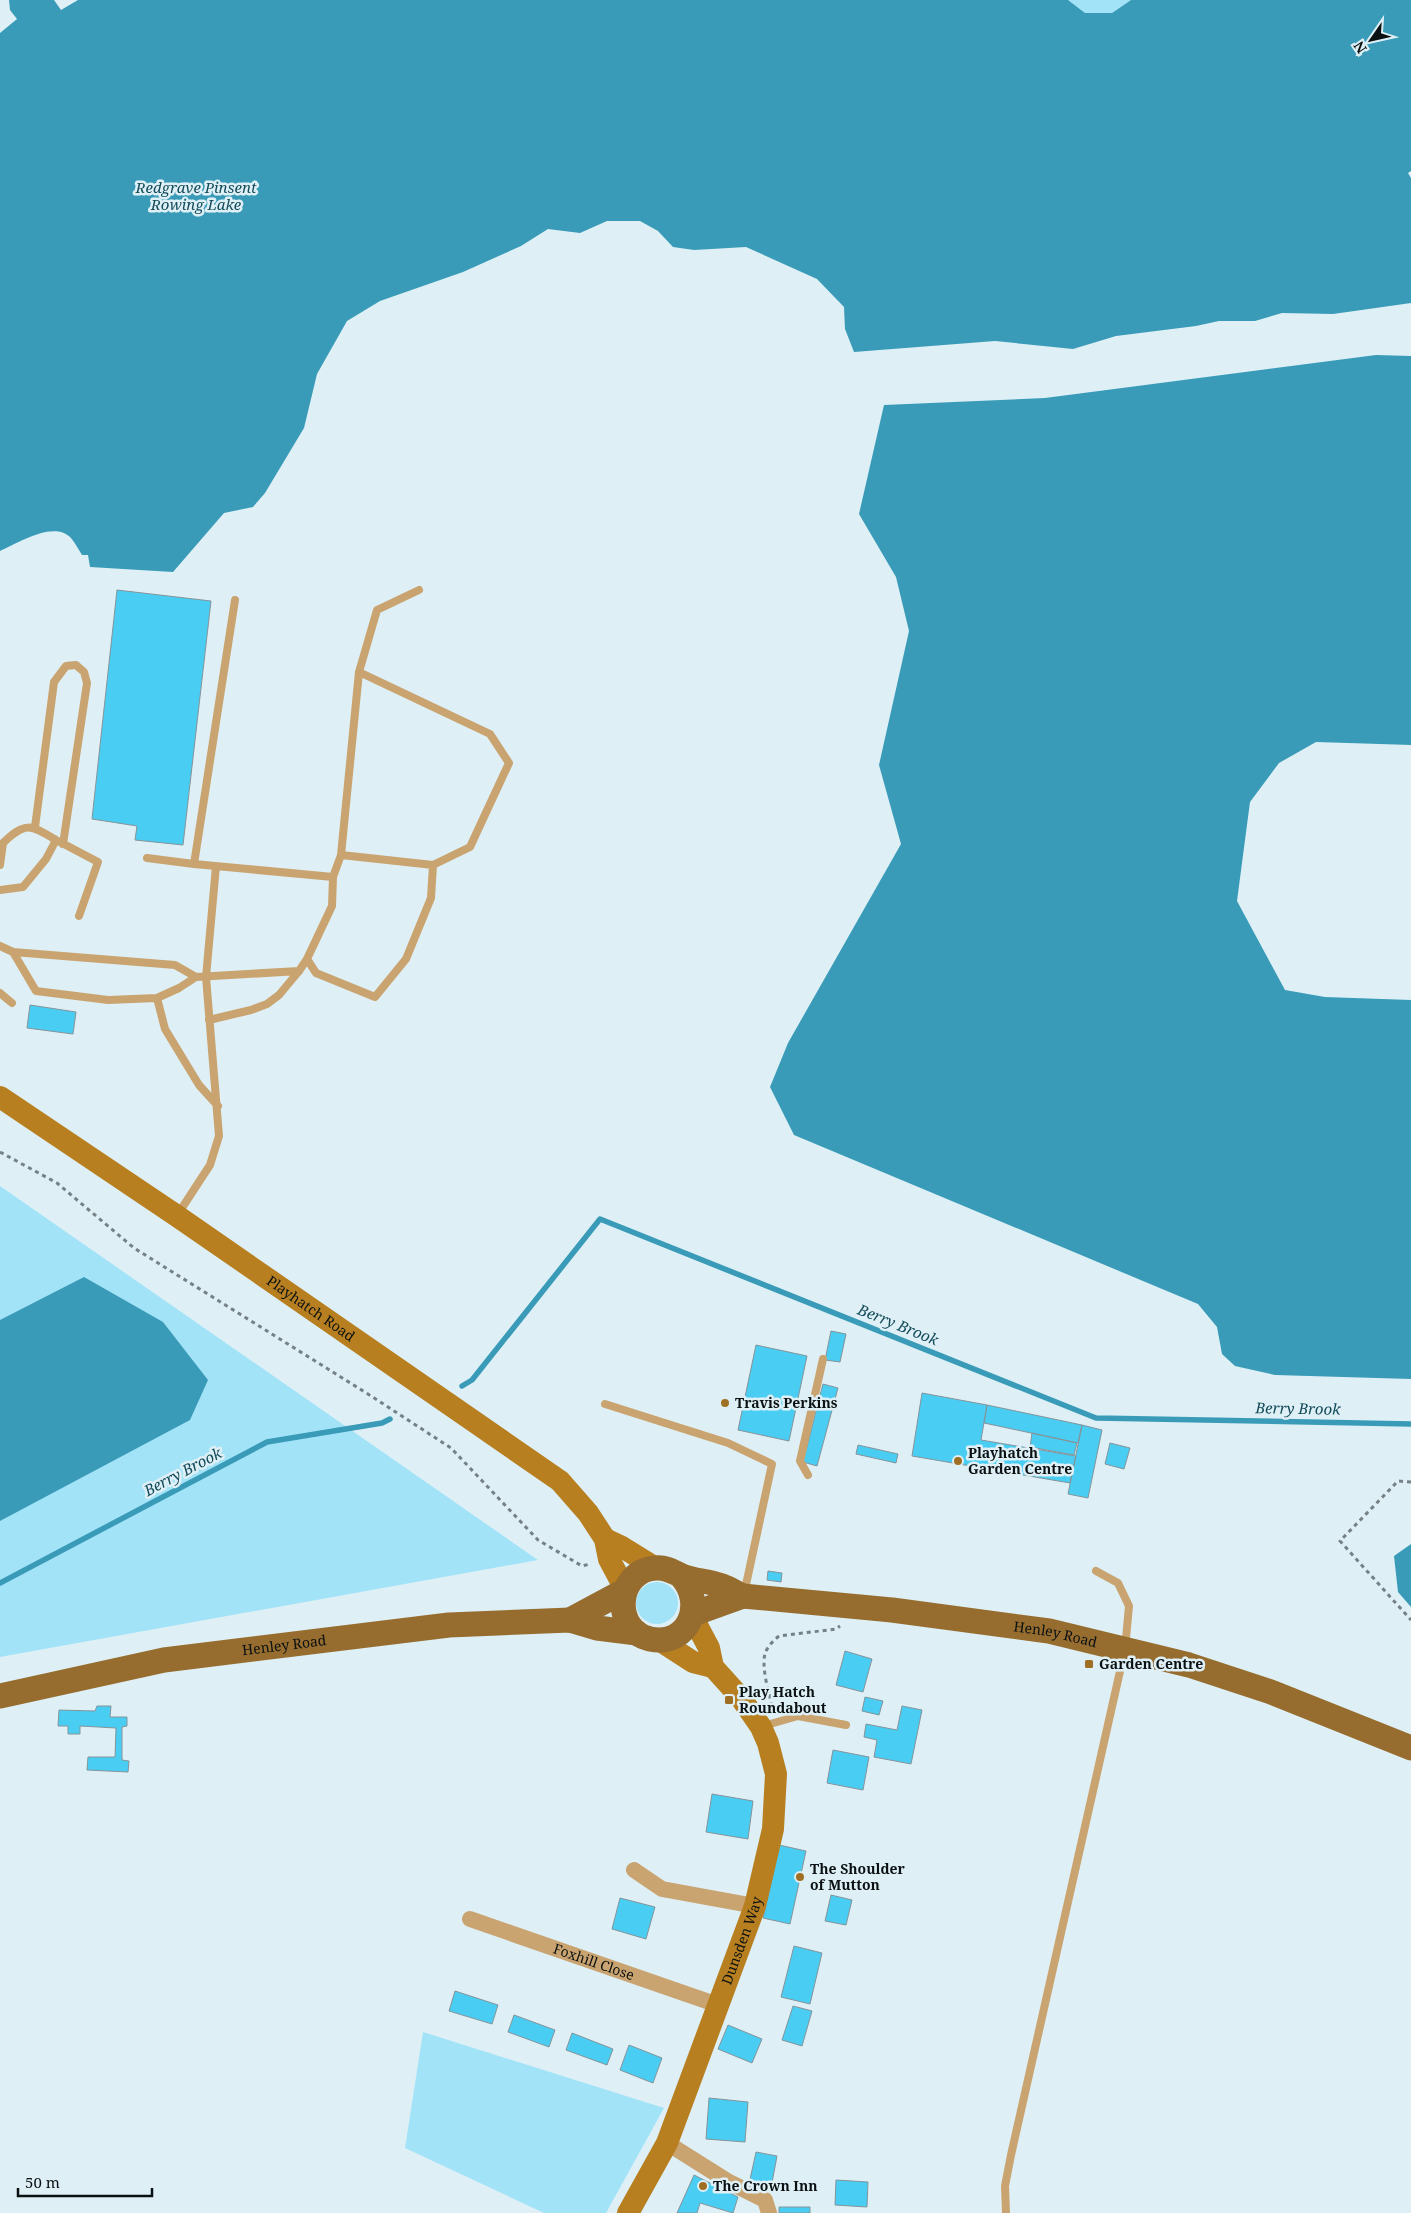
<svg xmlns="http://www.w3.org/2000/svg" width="1411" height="2213" font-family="'Noto Serif',serif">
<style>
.green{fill:#a3e3f8}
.water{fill:#399bb8}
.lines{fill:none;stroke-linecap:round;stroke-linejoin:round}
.stream{stroke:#399bb8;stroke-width:5.5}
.building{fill:#4acdf3;stroke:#84949a}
.path{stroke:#758185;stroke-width:3;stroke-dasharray:4 4;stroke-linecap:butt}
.lane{stroke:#caa470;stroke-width:8}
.street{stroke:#caa470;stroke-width:16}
.secondary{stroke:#b87f20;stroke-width:22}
.primary{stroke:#966d2f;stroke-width:25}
.poi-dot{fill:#9f6f23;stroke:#def0f6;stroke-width:2}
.labels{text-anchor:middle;stroke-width:5;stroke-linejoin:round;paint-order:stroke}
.street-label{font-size:14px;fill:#0b1113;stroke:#def0f6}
.poi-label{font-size:14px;font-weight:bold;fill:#0b1113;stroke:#def0f6;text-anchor:start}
.water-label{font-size:15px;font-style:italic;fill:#134b5a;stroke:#def0f6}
</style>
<rect width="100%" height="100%" fill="#def0f6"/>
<!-- green -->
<path class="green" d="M1068,0H1131L1112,13H1085Z
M0,1186L538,1560L0,1657Z
M636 1603a21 21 0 1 1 42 0a21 21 0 1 1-42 0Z
M423,2032L664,2108L606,2213H544L405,2148Z"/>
<!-- water -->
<path class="water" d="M9,0H54L61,10L78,0H1068L1085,13H1112L1131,0H1411V171L1408,173L1411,178V303L1333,314L1282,313L1255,321H1219L1196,326L1116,336L1073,349L995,341L854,352L845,329L844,307L817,279L746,247L694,250L673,247L658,231L640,221H607L580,233L548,229L521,246L463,272L380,301L347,321L317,374L304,428L265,493L253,507L224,513L173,572L90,567L88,555H82C79,550 75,543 71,538C54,520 18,543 0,551V33L17,19L10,10Z
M1376,355L1411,356V745L1316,742L1279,763L1250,802L1237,901L1285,990L1325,997L1411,1000V1379L1275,1375L1235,1366L1222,1354L1217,1327L1198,1304L794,1135L770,1087L788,1043L901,844L879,765L909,631L896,577L859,514L884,405L1045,398Z
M84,1277L163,1322L208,1380L190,1420L0,1521V1320Z
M1411,1544V1607L1398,1592L1394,1556Z"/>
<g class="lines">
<!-- stream -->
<path class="stream" d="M462,1386L472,1380L600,1219L1096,1418L1411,1424
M0,1583L267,1442L382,1423L390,1419"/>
</g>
<!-- building -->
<path class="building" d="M117,590L211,601L183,845L135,840L137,826L92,819Z
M30,1005L76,1012L73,1034L27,1028Z
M831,1331L846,1334L840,1362L825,1360Z
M756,1345L807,1356L789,1441L738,1430Z
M823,1384L838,1388L817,1466L803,1462Z
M922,1393L987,1405L981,1440L1076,1456L1070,1483L912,1456Z
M987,1405L1082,1425L1078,1443L984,1423Z
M1082,1425L1102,1430L1088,1498L1068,1494Z
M1032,1433L1077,1443L1074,1455L1030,1447Z
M1110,1443L1130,1448L1124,1469L1105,1464Z
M858,1445L898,1454L896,1463L856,1454Z
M768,1571L782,1573L781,1582L767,1580Z
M845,1651L872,1659L863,1692L836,1685Z
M865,1697L883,1701L879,1715L862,1711Z
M97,1706H111L110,1717H127V1726L122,1727V1760L129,1761L128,1772L87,1770L88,1757H115L116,1728L80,1726V1734H68V1726H58L59,1710L95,1711Z
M902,1706L922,1710L911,1764L874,1757L877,1740L864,1737L866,1724L897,1730Z
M833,1750L869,1757L863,1790L827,1783Z
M712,1794L753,1801L748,1839L706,1832Z
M779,1845L806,1851L790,1924L763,1918Z
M831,1895L852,1900L846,1925L825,1921Z
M620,1898L655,1907L646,1939L612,1929Z
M794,1946L822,1953L810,2004L781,1997Z
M455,1991L498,2005L492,2024L449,2011Z
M793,2006L812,2011L802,2046L782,2040Z
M514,2015L555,2030L549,2047L508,2032Z
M728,2025L762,2039L752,2063L718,2049Z
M572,2033L613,2049L607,2065L566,2050Z
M629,2045L662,2058L653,2083L620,2070Z
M709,2098L748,2102L745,2142L706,2139Z
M756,2152L777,2156L771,2188L749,2184Z
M694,2175L738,2197L733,2213L700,2203L697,2213H677Z
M836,2180L868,2182L867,2207L835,2205Z
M779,2207H810V2213H779Z"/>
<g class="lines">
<!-- path -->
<path class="path" d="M0,1152L57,1183L134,1248L368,1394L451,1448L538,1540L582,1566L590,1564
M1411,1482L1398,1481L1340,1541L1411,1620
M772,1706C769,1693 760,1664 766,1651C769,1645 774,1640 779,1636L836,1629L840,1626"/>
<!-- lane -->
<path class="lane" d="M35,827L54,682L66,666L76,665L84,672L87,683L63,844
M60,842L98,862L79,916
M341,855L433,865
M147,858L194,864L333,877
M194,864L235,600
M0,865L3,843C25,822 30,824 56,840L46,859L23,887L0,890
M0,946L13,952L175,965L196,977
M13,952L36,991L108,1000L157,998L165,1029L199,1085L218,1106
M307,959L316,973L375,997L406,959L431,898L433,865L470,847L509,763L490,734L359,672
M0,993L12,1003
M157,998L179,988L196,977L299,971
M209,1020L251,1010L267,1004L279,995L299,971L307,959L332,906L333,877L341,855L359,672L377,610L419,590
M178,1214L210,1165L219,1136L206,977L216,866
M605,1404L728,1443L772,1464L744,1594
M808,1475L800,1461L823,1359
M763,1726L798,1716L846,1725
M1006,2213L1005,2186L1011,2155L1125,1649L1129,1606L1118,1583L1096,1571"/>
<!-- street -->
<g class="street">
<path d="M634,1870L662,1889L755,1906"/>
<path id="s1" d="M470,1919L718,2005"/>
<path d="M667,2143L729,2182L765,2200L769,2213"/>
</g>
<!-- secondary -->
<g class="secondary">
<path id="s2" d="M0,1097L177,1216L560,1481L588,1513L605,1539L609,1559L625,1589"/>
<path d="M605,1539L622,1547L656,1568"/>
<path d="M659,1640L693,1662L713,1667"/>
<path id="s3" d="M628,2213L667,2143L755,1906L773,1829L776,1774L768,1743L761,1727L741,1698L713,1667L709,1648L692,1616"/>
</g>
<!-- primary -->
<g class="primary">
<path id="s4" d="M681,1576C706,1603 689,1647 650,1639C611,1630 616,1570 656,1568C667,1567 673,1572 682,1576C694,1581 709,1581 722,1586C730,1589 736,1593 743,1596L892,1610L1049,1631L1189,1665L1271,1692L1411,1748"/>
<path d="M693,1614L743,1596"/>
<path d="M570,1620L624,1591"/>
<path id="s5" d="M0,1696L164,1660L449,1625L570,1620L597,1628L637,1633"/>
</g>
</g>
<!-- markers -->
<g class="poi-dot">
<circle cx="725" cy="1403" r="5"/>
<circle cx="958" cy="1461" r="5"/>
<rect x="1084" y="1659" width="10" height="10" rx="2.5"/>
<rect x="724" y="1695" width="10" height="10" rx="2.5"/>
<circle cx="800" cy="1877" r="5"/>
<circle cx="703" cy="2186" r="5"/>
</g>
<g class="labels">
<!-- street labels -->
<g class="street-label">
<text dy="5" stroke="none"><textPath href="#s2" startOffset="376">Playhatch Road</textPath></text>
<text dy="5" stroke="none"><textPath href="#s4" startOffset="604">Henley Road</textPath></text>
<text dy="5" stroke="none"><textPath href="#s5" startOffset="289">Henley Road</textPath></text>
<text dy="5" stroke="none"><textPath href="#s3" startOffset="296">Dunsden Way</textPath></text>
<text dy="5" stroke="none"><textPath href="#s1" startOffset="131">Foxhill Close</textPath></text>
</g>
<!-- poi labels -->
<g class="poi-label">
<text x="735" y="1408">Travis Perkins</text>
<text x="968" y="1458">Playhatch<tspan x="968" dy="16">Garden Centre</tspan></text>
<text x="1099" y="1669">Garden Centre</text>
<text x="739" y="1697">Play Hatch<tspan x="739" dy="16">Roundabout</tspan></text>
<text x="810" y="1874">The Shoulder<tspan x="810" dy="16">of Mutton</tspan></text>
<text x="713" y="2191">The Crown Inn</text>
</g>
<!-- water labels -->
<g class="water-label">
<text x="196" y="193">Redgrave Pinsent<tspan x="196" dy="17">Rowing Lake</tspan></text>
<text transform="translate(898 1325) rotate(22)" y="5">Berry Brook</text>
<text transform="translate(1298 1409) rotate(1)" y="5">Berry Brook</text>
<text transform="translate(183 1472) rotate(-28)" y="5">Berry Brook</text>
</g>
</g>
<!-- north arrow -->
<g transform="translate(1371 40) rotate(236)" stroke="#def0f6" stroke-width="4" paint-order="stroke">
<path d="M0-4L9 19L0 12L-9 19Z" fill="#0b1113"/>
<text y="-8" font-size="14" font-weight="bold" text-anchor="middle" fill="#0b1113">N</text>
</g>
<!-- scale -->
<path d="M18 2188v8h134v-8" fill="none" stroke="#0b1113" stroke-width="2.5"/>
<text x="25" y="2188" font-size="15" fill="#0b1113" stroke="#def0f6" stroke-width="4" paint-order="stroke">50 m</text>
</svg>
